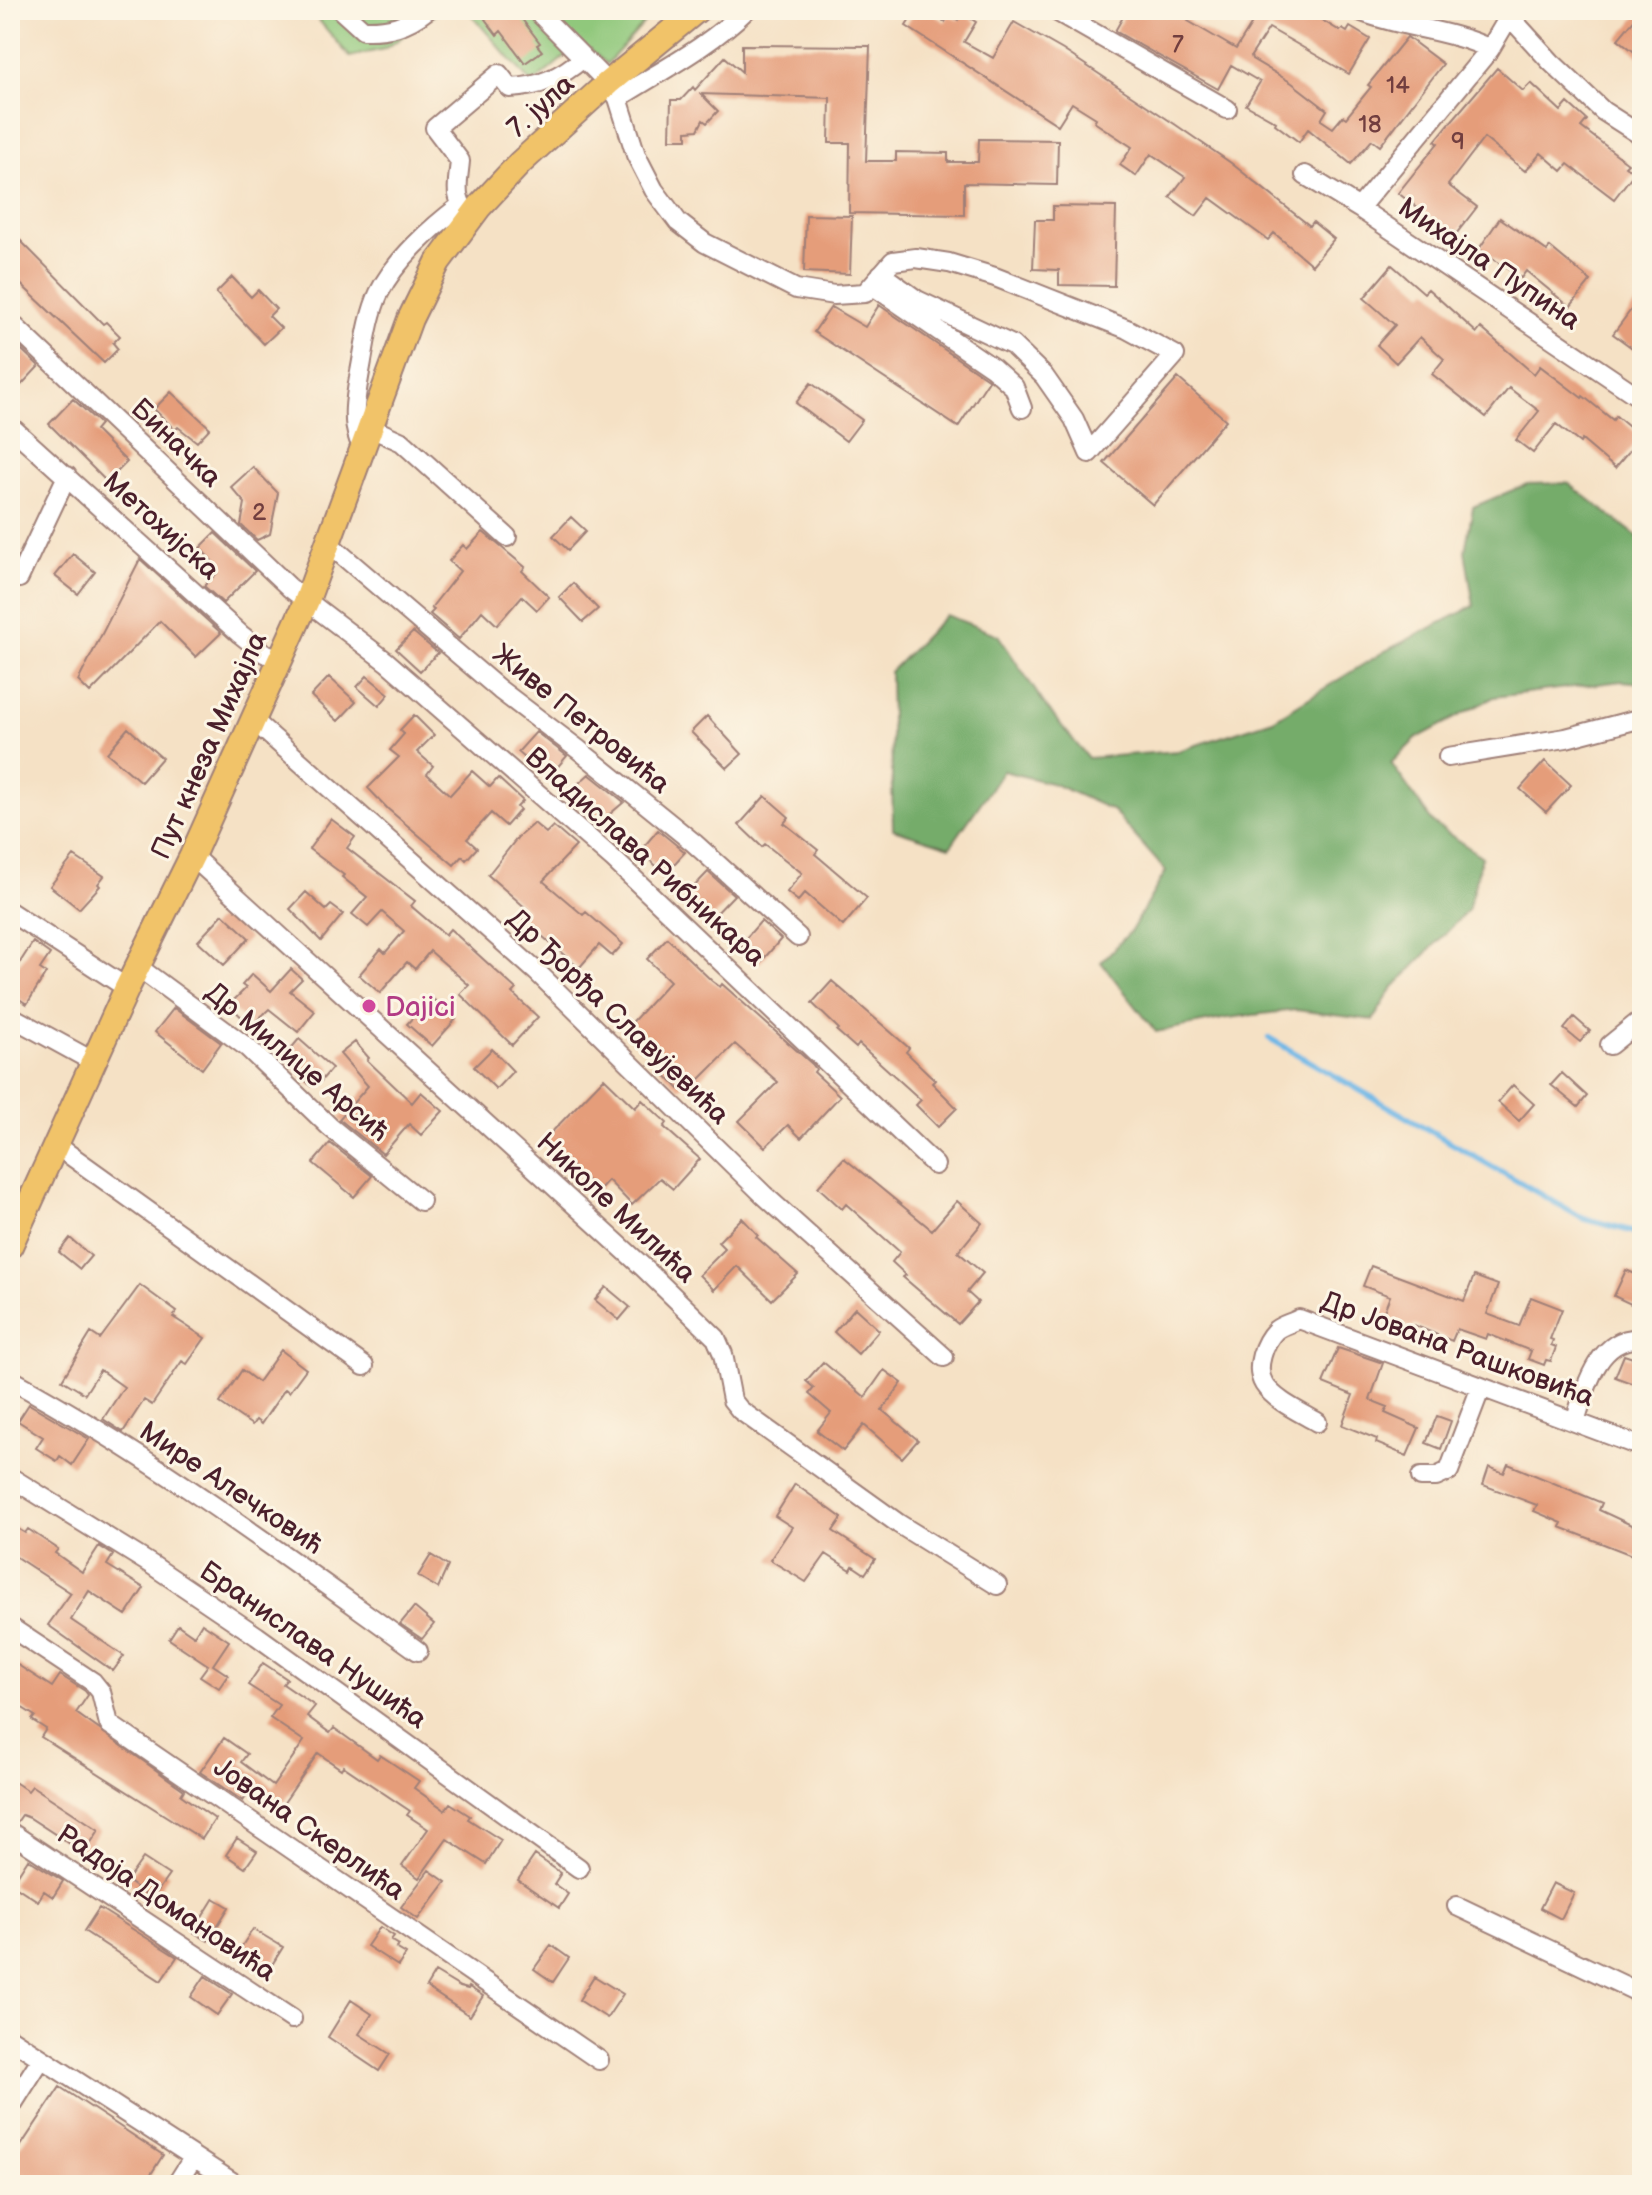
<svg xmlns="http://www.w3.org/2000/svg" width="1652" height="2195" font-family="'Balsamiq Sans',sans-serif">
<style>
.green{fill:#90c87b;stroke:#6d7453;stroke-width:2}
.forest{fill:#74ac6b;stroke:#5f664b;stroke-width:2}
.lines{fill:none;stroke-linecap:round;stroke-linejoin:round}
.stream{stroke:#6fb7e6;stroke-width:6}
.building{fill:#e59d7a}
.minor-casing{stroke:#a08078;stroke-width:22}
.major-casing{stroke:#a08078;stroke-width:28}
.minor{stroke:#fff;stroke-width:18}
.major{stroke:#f1c369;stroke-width:24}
.hotel-dot{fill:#d1479c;stroke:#fcf5e5;stroke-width:3}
.labels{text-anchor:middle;stroke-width:6;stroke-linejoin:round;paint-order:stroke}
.number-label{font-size:24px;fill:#713e3f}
.street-label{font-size:28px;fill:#4a1f2b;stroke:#fcf5e5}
.hotel-label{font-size:28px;fill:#b23c85;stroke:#fcf5e5;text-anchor:start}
</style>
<rect width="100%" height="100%" fill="#fcf5e5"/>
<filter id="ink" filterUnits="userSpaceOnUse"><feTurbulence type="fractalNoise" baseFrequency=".0125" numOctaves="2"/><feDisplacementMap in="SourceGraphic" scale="16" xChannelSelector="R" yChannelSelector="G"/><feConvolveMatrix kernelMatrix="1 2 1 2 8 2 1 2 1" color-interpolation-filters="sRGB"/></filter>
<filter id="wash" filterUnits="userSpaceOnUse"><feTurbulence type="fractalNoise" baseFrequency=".006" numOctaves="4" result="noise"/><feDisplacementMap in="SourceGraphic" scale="32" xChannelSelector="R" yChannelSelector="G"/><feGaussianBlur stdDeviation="1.8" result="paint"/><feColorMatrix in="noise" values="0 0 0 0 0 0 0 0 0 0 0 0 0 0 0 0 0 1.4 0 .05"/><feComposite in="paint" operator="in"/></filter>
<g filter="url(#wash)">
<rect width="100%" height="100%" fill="#f5e1c5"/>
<!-- green -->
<path class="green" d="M310,10H442L384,49L350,57Z
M467,10H656L607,64L581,43L532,84Z"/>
<!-- forest -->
<path class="forest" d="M1568,483L1642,540V683L1622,681L1494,697L1417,738L1391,763L1433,823L1482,857L1468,910L1392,989L1373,1020L1296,1010L1227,1018L1156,1032L1101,962L1131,931L1166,871L1112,810L1054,784L1003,771L950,847L893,829L890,672L946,615L998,635L1047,708L1088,758L1178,751L1273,720L1385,651L1474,606L1465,551L1473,507L1527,484Z"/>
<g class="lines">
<!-- stream -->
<path class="stream" d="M1269,1038L1582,1218L1642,1234"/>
</g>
<g id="blocks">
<!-- building -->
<path class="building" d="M483,10H515L540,43L537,45L542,51L525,63L501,31L497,35L485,19L488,16Z
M916,10H926L945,22L949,15L958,20L962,13L976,22L964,42L993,58L1014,22L1063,50L1176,125L1231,163L1310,226L1313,222L1334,239L1312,265L1274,233L1268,240L1210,198L1196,216L1170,197L1185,177L1151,154L1136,176L1120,165L1132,147L1094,122L1096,118L1072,103L1058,125L906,26Z
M1127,10H1194L1188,21L1236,49L1254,20L1238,10H1305L1340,31L1342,29L1347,32L1350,27L1370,39L1349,74L1269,28L1251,56L1252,59L1292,83L1327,110L1321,120L1333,128L1343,116L1346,118L1371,87L1368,85L1407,37L1443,64L1380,146L1372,140L1351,164L1308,129L1299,142L1275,124L1276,122L1246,105L1260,82L1231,65L1218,89L1115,31Z
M1642,10V58L1618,39Z
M742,45L870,46L866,161H896V152L948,153V162H978L979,139L1058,140L1057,185L964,183V215L849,213L850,143H829L830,98L701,94L718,111L707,123L703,120L698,130L687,131V139H670L671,100H681L693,87L695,90L725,57L742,72Z
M1497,68L1523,91L1531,83L1561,111L1568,103L1587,120L1581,127L1628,163L1625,166L1634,173L1614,199L1568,164L1562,171L1541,153L1525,171L1484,138L1448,185L1477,207L1456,234L1448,228L1440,237L1427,226L1432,219L1398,193L1438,143L1435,141L1449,124Z
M1053,206L1116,207L1114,286L1059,285V270L1033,269L1035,220H1053Z
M806,215L852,216L850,274L804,272Z
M1500,218L1547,251L1550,247L1591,281L1570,307L1526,271L1521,278L1479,249Z
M10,230L103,324L106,322L120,336L113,343L118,349L104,363L10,274Z
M1392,265L1424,293L1428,289L1477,333L1481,328L1534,374L1540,366L1582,398L1583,396L1613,420L1616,416L1641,437L1615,468L1582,440L1580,443L1556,424L1533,453L1516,440L1539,411L1509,388L1486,417L1432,374L1444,359L1420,337L1396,363L1377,345L1395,325L1364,298Z
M232,277L251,297L258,290L276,309L269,316L281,328L264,344L216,293Z
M1642,295V355L1613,334Z
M879,305L989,380L958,427L814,332L831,307L865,327Z
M10,339L39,366L10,397Z
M1178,378L1226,420L1153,505L1104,463Z
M811,383L862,420L846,441L796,403Z
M171,392L210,428L197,442L178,427L175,430L154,409Z
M73,399L100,424L95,430L127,462L107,482L49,424Z
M253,467L278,493L270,534L257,540L241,525L245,503L231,487Z
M571,517L586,531L568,550L553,536Z
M483,532L525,567L522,571L549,597L537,610L522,596L497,625L482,611L459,639L430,614L434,610L431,608L460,571L449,561L463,545L467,549Z
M215,533L255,571L223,603L204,586L217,573L208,565L212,561L200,548Z
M73,554L95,572L78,594L55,576Z
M140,559L221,633L196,657L160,621L90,693L78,681Z
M573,583L598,609L583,622L559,597Z
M413,632L438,653L420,671L396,649Z
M367,676L389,694L379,706L357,687Z
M329,677L356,702L338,721L311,696Z
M414,715L434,735L417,752L433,766L427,774L450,795L472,771L490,787L498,778L523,801L517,807L520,810L506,826L491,813L467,839L477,848L466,860L462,856L454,865L388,809L368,788L399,757L390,750L404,734L400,730Z
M707,716L742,754L727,768L691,732Z
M128,728L162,758L141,782L107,753Z
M536,732L567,756L548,778L518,752Z
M1545,761L1571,785L1546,812L1520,789Z
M589,774L624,802L598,824L569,792Z
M765,796L789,817L784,823L818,850L815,854L867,898L843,926L805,893L798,901L787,892L802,873L765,844L762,847L739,825Z
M331,819L355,837L347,848L415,901L411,906L445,935L450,929L516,989L512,993L538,1017L512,1045L460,994L469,985L430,951L415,969L407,962L380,993L359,975L381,949L385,953L404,931L382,912L368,927L352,914L367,897L342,877L344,875L309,849Z
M534,823L546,833L553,826L576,846L543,881L583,915L586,912L623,944L612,956L599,945L579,968L520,917L527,909L488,875L518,837Z
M658,830L685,852L665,874L640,851Z
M74,856L104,876L98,884L100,886L79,909L50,886Z
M708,872L734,895L711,919L686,895Z
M306,892L326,910L331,905L343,914L321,941L290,909Z
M223,914L249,938L224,965L198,941Z
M761,921L781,939L760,963L740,945Z
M667,938L712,981L720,987L722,984L812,1064L816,1069L814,1072L840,1096L801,1138L788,1125L765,1147L739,1121L778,1082L735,1044L697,1082L691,1076L679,1089L659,1068L663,1064L625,1030L670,981L647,959Z
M33,942L50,954L40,969L46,973L27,1004L10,993V978Z
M291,969L302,979L290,991L315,1011L298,1032L269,1009L251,1026L229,1005L246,988L242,985L252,974L271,991Z
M832,981L909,1048L906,1052L935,1080L932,1083L957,1108L938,1127L916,1105L921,1100L859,1044L856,1048L837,1031L839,1029L812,1003Z
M431,997L456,1019L432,1046L407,1024Z
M174,1008L221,1043L202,1069L155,1032Z
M1574,1017L1590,1031L1580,1042L1564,1029Z
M299,1039L332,1068L321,1081L318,1079L311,1086L283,1058Z
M355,1042L369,1058L367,1060L412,1103L421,1092L443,1111L421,1135L409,1124L383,1154L339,1119L368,1086L340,1054Z
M492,1049L513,1071L496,1089L474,1067Z
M1562,1073L1587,1096L1578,1107L1551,1085Z
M604,1078L635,1108L642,1100L667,1123L664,1127L700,1159L673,1189L660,1178L632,1205L608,1180L598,1191L544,1140Z
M1513,1085L1534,1104L1519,1121L1498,1102Z
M330,1143L372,1176L354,1197L313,1163Z
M844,1158L932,1230L957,1201L982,1223L958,1252L983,1273L967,1292L978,1302L958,1324L903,1277L906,1275L892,1262L900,1252L846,1204L842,1209L818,1187Z
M742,1218L758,1235L756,1237L798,1274L772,1300L737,1266L714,1290L699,1275L725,1249L718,1242Z
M70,1238L91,1256L80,1269L59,1252Z
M1371,1266L1464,1301L1474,1276L1498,1285L1487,1314L1519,1326L1531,1297L1562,1309L1550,1339L1553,1340L1551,1345L1556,1347L1551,1361L1546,1360L1544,1365L1528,1359L1531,1351L1488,1334L1486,1339L1457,1329L1452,1341L1414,1325L1413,1328L1382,1316L1390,1296L1363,1286Z
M1626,1270L1642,1277V1296L1637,1307L1614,1296Z
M140,1285L177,1312L173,1317L205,1338L187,1364L182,1361L152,1405L144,1400L123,1432L103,1419L124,1387L100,1370L85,1394L62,1380L91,1333L100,1339Z
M606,1287L630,1307L619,1320L595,1300Z
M855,1308L879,1330L858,1354L834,1332Z
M1338,1348L1383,1363L1370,1400L1388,1407L1385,1413L1419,1428L1407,1456L1376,1443L1377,1439L1342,1425L1353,1395L1323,1383Z
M281,1350L306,1369L289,1392L285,1389L261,1424L256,1420L252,1425L220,1403L242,1370L258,1382Z
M1624,1355L1642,1361V1387L1615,1377Z
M823,1362L865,1397L884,1370L902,1383L882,1410L918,1440L902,1458L864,1425L843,1451L817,1431L831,1413L809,1394L814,1388L806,1381Z
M29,1404L89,1439L72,1465L60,1456L57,1461L36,1448L43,1437L18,1421Z
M1437,1416L1451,1421L1441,1449L1426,1443Z
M1508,1464L1602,1503L1599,1510L1642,1530V1559L1560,1527L1562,1523L1534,1511L1537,1505L1483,1485L1489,1467L1504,1473Z
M795,1484L842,1518L833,1531L875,1559L865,1574L853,1566L851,1570L826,1554L806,1582L770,1560L792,1527L775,1516Z
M10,1524L25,1533L28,1529L58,1549L55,1553L82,1572L99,1546L113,1555L107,1565L144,1588L126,1615L89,1591L71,1620L124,1656L113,1671L48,1625L71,1593L10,1553Z
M431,1555L448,1566L438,1588L418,1576Z
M414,1607L434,1624L422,1639L400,1624Z
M202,1623L229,1641L213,1665L228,1675L219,1688L200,1676L208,1665L169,1639L178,1625L194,1636Z
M10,1660L52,1687L60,1675L85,1691L88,1695L76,1713L184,1790L181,1795L215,1819L202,1839L41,1737L46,1729L32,1720L35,1716L10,1700Z
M263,1663L287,1679L283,1684L315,1706L307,1716L330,1733L334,1728L377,1759L380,1755L419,1781L414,1788L445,1810L450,1803L470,1816L468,1819L501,1840L486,1864L447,1839L419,1878L402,1866L428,1829L407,1815L410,1811L343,1766L341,1769L318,1753L279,1810L250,1791L243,1801L200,1772L224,1738L247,1754L241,1762L273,1786L304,1741L270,1718L279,1705L248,1685Z
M10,1779L28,1791L32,1786L99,1830L84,1853L30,1818L22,1815L17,1822L10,1820Z
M237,1838L257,1851L245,1868L226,1855Z
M535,1855L561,1873L554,1884L568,1894L559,1908L518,1880Z
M143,1858L169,1875L152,1899L127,1881Z
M28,1859L63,1881L53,1897L44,1891L38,1901L12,1884Z
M429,1870L446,1882L418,1919L401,1907Z
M1553,1883L1574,1893L1561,1919L1540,1908Z
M214,1898L229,1907L208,1941L193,1932Z
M99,1908L177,1957L161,1981L84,1931Z
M380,1927L394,1936L391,1940L399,1945L396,1948L406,1954L398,1966L367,1946Z
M253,1929L283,1947L268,1971L238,1952Z
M551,1945L569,1958L553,1982L534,1969Z
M435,1972L460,1987L468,1989L469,1987L483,1996L470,2016L426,1987Z
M205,1976L232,1994L217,2015L191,1997Z
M594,1976L623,1994L607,2018L579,2000Z
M351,2000L372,2014L359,2034L390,2054L379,2071L328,2037Z
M60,2087L163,2155L144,2185H10V2149L16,2153Z"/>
</g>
</g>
<g filter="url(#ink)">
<use href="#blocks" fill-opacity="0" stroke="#a08078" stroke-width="2"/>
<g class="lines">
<defs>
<path id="minor" d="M341,10L363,30C388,31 407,26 427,10
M536,10L608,83L618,98L636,155L654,190L678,222L705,243L796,289L834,295L865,293L893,261L916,258L949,263L995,277L1127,329L1175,355L1089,453L1074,419L1044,376L1012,345L917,300L881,274
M1054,10L1227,109
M1357,10C1400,28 1449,29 1490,49
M1510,17L1551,62L1603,111L1642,136
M618,98C662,70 708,47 746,10
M1305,175L1359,208L1642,399
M1359,208L1490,49L1513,10
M471,217C452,198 458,185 460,161L435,128L499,74L510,88C540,87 561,77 583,58
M872,285L993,368L1014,387L1022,408
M10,322L290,588L387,662L614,860L935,1165
M10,426L240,634L264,653L281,659
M371,428L402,442L507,537
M366,444L359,440C351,418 356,395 360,372C365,346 368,317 379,293C395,260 432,227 460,206
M329,544L500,690L579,750L694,843L798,937
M19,578L67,476
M253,720L537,972L764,1195L944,1357
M1448,757L1566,738L1642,718
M192,856L643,1267L716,1338L723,1354L732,1400L740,1410L899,1524L997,1585
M10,912L127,988
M138,967L248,1048L330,1127L421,1201
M10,1016L94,1062
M1610,1045L1642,1019
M56,1145L364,1366
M10,1379C153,1457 285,1556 418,1651
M1317,1422C1300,1412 1275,1401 1264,1384C1254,1368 1264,1342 1276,1330C1282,1325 1292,1323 1299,1319L1642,1447
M1575,1422C1585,1389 1598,1335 1642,1339
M10,1477L152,1565L257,1636L579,1868
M1421,1477H1436L1449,1471L1481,1387
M10,1627L93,1682L101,1692L109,1724L599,2060
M10,1832L292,2019
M1457,1906L1642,1994
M10,2038L237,2185
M10,2108L41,2059
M176,2185L193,2158"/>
<path id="major" d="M10,1246L127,988L192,856L307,600L410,319L438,262L479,207L520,163L608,83L697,10"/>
</defs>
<!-- minor casing -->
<use href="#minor" class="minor-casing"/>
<!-- major casing -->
<use href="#major" class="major-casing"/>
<!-- minor -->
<use href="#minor" class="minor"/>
<!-- major -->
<use href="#major" class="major"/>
</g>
</g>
<!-- markers -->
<circle class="hotel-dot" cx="369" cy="1006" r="8"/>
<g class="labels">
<!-- number labels -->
<g class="number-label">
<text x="1178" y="52">7</text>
<text x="1398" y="93">14</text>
<text x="1370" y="132">18</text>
<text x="1458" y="149">9</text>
<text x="259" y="520">2</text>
</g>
<!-- street labels -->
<g class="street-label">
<text transform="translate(540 105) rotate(-42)" y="10">7. јула</text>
<text transform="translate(1490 263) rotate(34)" y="10">Михајла Пупина</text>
<text transform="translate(177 442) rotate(44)" y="10">Биначка</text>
<text transform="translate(162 525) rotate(42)" y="10">Метохијска</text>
<text transform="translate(582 718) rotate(39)" y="10">Живе Петровића</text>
<text transform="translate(208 745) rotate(-66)" y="10">Пут кнеза Михајла</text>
<text transform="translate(646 856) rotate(42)" y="10">Владислава Рибникара</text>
<text transform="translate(619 1016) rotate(44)" y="10">Др Ђорђа Славујевића</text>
<text transform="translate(298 1061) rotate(40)" y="10">Др Милице Арсић</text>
<text transform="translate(617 1207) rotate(43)" y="10">Николе Милића</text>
<text transform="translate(1458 1348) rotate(20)" y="10">Др Јована Рашковића</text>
<text transform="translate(232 1487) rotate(34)" y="10">Мире Алечковић</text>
<text transform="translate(314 1644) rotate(35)" y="10">Бранислава Нушића</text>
<text transform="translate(310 1828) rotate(35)" y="10">Јована Скерлића</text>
<text transform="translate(167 1902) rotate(34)" y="10">Радоја Домановића</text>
</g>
<!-- hotel labels -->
<g class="hotel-label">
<text x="385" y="1016">Dajici</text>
</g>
</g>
<!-- margin -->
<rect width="1652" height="2195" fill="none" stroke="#fcf5e5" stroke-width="40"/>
</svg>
